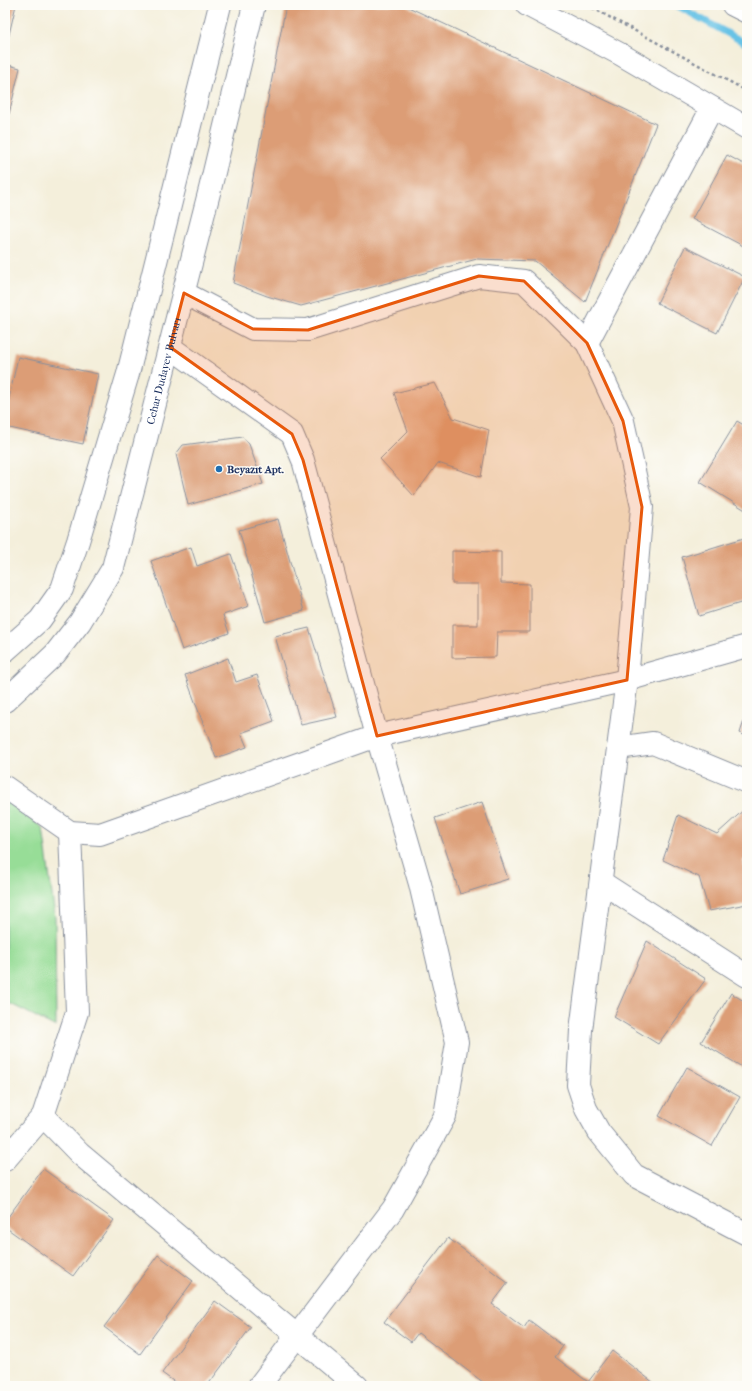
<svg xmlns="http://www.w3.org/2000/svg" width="752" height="1391" font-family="'IM FELL French Canon',serif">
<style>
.green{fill:#97dd97;stroke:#59867a}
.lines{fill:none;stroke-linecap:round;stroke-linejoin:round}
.stream{stroke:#68c3e6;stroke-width:7}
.building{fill:#dc9d76}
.minor-casing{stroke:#888f9c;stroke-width:24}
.path{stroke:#888f9c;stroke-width:2.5;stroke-dasharray:3 3;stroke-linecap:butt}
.minor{stroke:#fff;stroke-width:22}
.marked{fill:#e8590c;fill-opacity:0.2;stroke:#e8590c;stroke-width:3;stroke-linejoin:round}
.poi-dot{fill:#1f6fb2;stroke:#fdfcf7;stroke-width:1.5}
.labels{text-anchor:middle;stroke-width:3;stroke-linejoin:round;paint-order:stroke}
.street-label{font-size:11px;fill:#1b2f5e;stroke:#fdfcf7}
.poi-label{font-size:11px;font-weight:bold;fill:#1b2f5e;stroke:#fdfcf7;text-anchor:start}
</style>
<rect width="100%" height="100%" fill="#fdfcf7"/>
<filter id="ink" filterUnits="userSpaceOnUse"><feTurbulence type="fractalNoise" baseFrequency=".025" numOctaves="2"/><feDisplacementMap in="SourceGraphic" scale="8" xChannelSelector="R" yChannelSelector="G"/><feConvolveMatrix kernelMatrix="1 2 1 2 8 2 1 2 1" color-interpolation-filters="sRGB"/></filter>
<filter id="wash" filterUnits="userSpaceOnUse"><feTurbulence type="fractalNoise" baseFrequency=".012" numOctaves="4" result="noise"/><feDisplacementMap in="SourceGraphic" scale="16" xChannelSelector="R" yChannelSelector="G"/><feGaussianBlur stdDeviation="0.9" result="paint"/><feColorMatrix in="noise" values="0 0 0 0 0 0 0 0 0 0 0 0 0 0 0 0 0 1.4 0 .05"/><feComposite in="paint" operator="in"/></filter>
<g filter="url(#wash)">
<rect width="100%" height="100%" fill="#f4efdb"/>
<!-- green -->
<path class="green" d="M5,800L43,828L55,917L56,1027L5,1001Z"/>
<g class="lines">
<!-- stream -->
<path class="stream" d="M676,5L747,44"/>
</g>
<g id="blocks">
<!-- building -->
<path class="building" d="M5,5H16L6,47H5Z
M286,5H404L656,124L585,302L535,261L477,259L301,306L267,296L233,283Z
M5,64L20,68L9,114L5,113Z
M727,155L747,166V248L692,219Z
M685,247L745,277L717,333L657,303Z
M18,357L98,374L83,444L5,427V416Z
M435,383L453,418L489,430L481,477L438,463L414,496L380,459L408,431L394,393Z
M737,421L747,427V511L700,482Z
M243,437L249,444L263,484L188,505L176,454L183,445Z
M278,519L304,611L265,622L239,530Z
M747,537V601L699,616L682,557Z
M191,547L197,566L231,554L249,606L223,615L229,633L182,650L151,561Z
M452,551L501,552V583L530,584V632H497L496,657L452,658V625H478V584H452Z
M309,628L337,717L301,725L275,636Z
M228,658L236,682L257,675L274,721L241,733L247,747L216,758L185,675Z
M747,712V737L740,733Z
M482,802L508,879L460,894L435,818Z
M747,807V857L743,861L747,879V904L709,911L699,877L663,860L678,815L717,834Z
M647,941L706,979L658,1044L614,1017Z
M731,993L747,1003V1070L701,1042Z
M687,1067L740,1097L712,1146L659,1116Z
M43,1169L114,1220L73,1276L5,1227V1221Z
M448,1238L508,1283L492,1304L524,1328L529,1320L563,1346L555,1357L588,1382L612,1351L658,1386H488L418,1333L411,1342L384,1322Z
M158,1255L193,1281L140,1354L104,1327Z
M215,1301L251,1327L207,1386H180L162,1373Z"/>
</g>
</g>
<g filter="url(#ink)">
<use href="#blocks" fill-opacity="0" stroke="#888f9c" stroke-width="1"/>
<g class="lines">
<defs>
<g id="minor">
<path d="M527,5L620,54L747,128"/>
<path d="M733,5L747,12"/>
<path d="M184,293L253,329L308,330L479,276L524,281L587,343L623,421L642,507L627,680L581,1030L578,1085L586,1109L599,1132L634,1175L747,1234"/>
<path d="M587,343L712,108"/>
<path d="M170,347L292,434L303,460L377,736L420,884L457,1042L445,1116L393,1209L259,1386"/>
<path d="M5,651L40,620L62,589L78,541L128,374L220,5"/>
<path id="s1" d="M5,701L55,654L80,622L113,568L210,189L254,5"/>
<path d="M618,748L653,743L747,782"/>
<path d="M5,787L70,832L100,834L377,736L627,680L747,646"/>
<path d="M601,882L747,976"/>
<path d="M43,1116L80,1154L357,1386"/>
<path d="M5,1160L43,1116L77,1012L70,832"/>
</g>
</defs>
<!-- minor casing -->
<use href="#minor" class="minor-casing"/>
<!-- path -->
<path class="path" d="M587,5L747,91"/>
<!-- minor -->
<use href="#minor" class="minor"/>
</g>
</g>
<!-- marked area -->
<path class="marked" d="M479,276L524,281L587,343L623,421L642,507L627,680L377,736L303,460L292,434L170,347L184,293L253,329L308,330Z"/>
<!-- markers -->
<circle class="poi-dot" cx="219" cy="469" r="4"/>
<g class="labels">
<!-- street labels -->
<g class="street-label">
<text dy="4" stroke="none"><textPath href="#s1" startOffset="376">Cehar Dudayev Bulvarı</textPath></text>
</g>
<!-- poi labels -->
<g class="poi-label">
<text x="227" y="473">Beyazıt Apt.</text>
</g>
</g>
<!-- margin -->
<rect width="752" height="1391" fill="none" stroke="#fdfcf7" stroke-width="20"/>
</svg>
